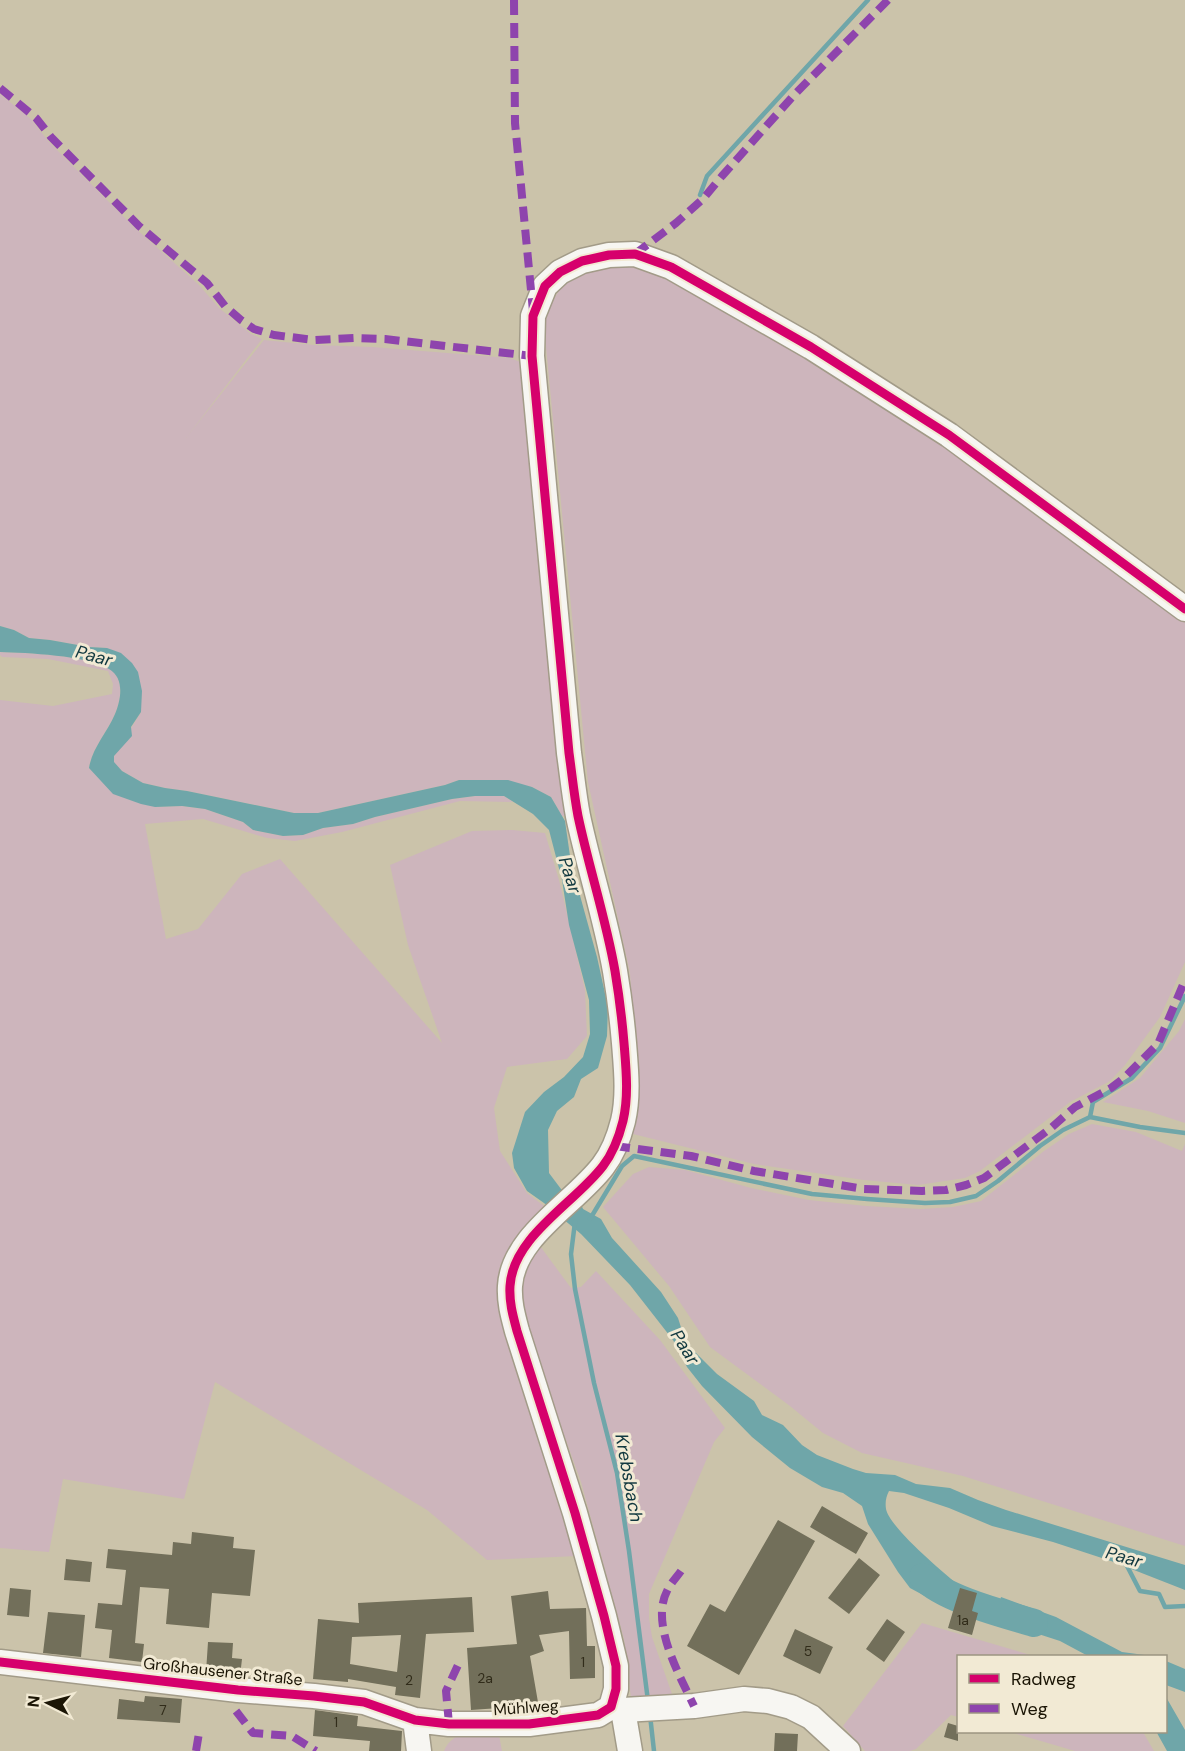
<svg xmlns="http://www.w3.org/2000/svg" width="1185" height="1751" font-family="'DM Sans',sans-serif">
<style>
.green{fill:#cdb5bc}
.water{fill:#6fa6a9}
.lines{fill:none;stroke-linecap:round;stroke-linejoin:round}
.stream{stroke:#6fa6a9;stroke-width:4.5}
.river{stroke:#6fa6a9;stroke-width:28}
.building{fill:#726f5a;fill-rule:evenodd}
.minor-casing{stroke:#a29b88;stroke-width:27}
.minor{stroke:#f7f6f2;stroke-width:24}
.quiet{stroke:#8e44ad;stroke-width:8;stroke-dasharray:15 8;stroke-linecap:butt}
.cycleway-casing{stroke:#f2ead4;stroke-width:13}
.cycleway{stroke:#d6006c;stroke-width:9}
.labels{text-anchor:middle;stroke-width:6;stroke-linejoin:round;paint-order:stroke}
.number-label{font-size:14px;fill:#312c1a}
.street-label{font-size:16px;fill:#1b1505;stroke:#f2ead4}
.water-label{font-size:18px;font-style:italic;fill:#11383f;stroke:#f2ead4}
</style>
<rect width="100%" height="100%" fill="#cbc3aa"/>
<!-- green -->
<path class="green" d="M0,94L31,119L48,141L134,227L199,285L219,308L251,334L262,339L186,438L264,340L314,345L372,347L510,358L528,365L572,816H562L551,797L532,787L459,780L445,785L318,813H294L187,791L165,788L143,783L122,771L114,763V756L141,712L107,648L89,647L50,640L29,638L14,630L0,626Z
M596,262L643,265L702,289L944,443L1185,616V962L1160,1017L1125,1065L1110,1081L1070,1102L980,1171L965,1178L918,1185L864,1180L754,1164L633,1134L638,1066L633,1024L630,973L588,782L543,316L564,283Z
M0,652C27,653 86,655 109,668C125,678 121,700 115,714C107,733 92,748 89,768L155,807L182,806L205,809L243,822L253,830L283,836L303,835L323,828L353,824L375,817L452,799L475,796H504L513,802L460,801L342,832L295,841L267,838L203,819L145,824L166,939L198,929L242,874L280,859L442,1043L408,945L390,865L472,831L512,830L545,833L559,880L585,990L587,1036L567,1059L507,1067L494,1108L500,1151L527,1193L548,1209L511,1244L500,1266L497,1296L525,1391L578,1556L487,1560L427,1510L215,1382L184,1499L63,1479L49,1552L0,1548V700L53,706L112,694L113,684L108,671L48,659L2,657L0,655Z
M1185,1019V1123L1148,1111L1103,1102L1140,1078L1179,1031Z
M1092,1124L1136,1132L1182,1151L1185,1144V1546L963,1476L862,1453L823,1433L790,1406L710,1347L669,1286L603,1207L633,1174L649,1167L685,1170L751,1188L809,1200L866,1206L921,1209L953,1207L981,1201L1044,1151L1069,1134Z
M540,1246L571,1288L581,1287L596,1271L660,1340L725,1428L714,1442L649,1594V1618L652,1637L672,1694L631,1698L624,1639L581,1482L528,1335L520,1298L525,1269Z
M922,1623L1034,1656H958V1717L951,1715L916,1749L910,1751H865L843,1726Z
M468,1731L499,1735L502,1751H444C448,1740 458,1735 468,1731Z
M1010,1732H1143L1154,1751H1075Z"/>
<!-- water -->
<path class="water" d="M0,626L14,630L29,638L50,640L89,647L107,648L121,653L132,663L138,672L142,691L141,712L131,727L132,736L114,756V762L122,771L143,783L165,788L187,791L294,813H318L445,785L459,780H508L532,787L551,797L565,821L571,863L597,957L608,1007L607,1036L598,1068L581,1079L574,1097L557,1111L548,1130L549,1173L561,1189L580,1202L583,1209L601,1219L612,1238L661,1292L678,1318L686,1343L717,1374L754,1401L762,1415L783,1425L802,1445L817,1455L853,1469L866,1473L895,1475L916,1484L950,1488L978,1500L1006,1510L1185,1565V1590L1111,1561L1053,1542L992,1526L949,1508L904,1493L889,1491C886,1497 885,1502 886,1509C890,1528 942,1571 958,1585L949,1609L910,1588L898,1572L868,1524L862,1506L843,1493L822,1487L790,1468L752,1437L702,1386L687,1367L673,1340L630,1285L581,1234L544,1203L527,1191L514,1168L512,1153L525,1112L544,1092L564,1077L583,1057L590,1034L589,1000L569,925L562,880L549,830L533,814L504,796H475L452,799L375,817L353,824L323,828L303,835L283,836L253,830L243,822L205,809L182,806L155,807L141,804L113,794L89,768C92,748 107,733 115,714C121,700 125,678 109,669C86,655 27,653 0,652Z
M1001,1597L1056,1617L1122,1652L1152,1656H1088L1060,1641L995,1620Z
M1166,1661L1185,1669V1692L1166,1685Z
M1166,1697L1185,1730V1751H1167L1157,1733L1156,1732H1166Z"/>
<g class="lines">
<!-- stream -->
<path class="stream" d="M700,195L707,176L868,0
M1090,1117L1093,1102L1132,1078L1160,1048L1185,996
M590,1219L622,1166L634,1156L812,1194L867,1199L925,1203L950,1202L976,1196L998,1181L1040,1146L1063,1130L1090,1117L1140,1127L1185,1133
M575,1222L571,1254L575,1289L594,1383L617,1473L629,1551L648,1701
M1126,1564L1140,1591L1159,1594L1165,1607L1185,1606
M650,1715L654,1751"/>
<!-- river -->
<path class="river" d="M923,1577C944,1599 1004,1614 1034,1623"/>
</g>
<!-- building -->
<path class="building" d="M822,1506L868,1533L856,1554L810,1527Z
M778,1520L815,1541L739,1675L687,1646L710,1604L725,1612Z
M192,1532L234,1537L233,1548L255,1550L250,1596L212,1593L209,1628L166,1624L169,1589L140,1587L135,1643L144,1644L142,1662L109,1658L112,1630L95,1628L98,1603L122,1605L126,1570L106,1568L108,1549L172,1555L173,1542L191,1544Z
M859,1558L880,1575L849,1614L828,1598Z
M66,1559L92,1562L90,1582L64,1580Z
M10,1588L31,1590L29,1617L7,1615Z
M960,1588L977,1593L972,1611L978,1613L972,1635L948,1628Z
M548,1591L550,1609L586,1608L587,1646H595V1678L570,1679L569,1631L539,1635L544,1651L530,1656L539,1708L515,1710L514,1707L471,1710L467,1648L517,1644L511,1596Z
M472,1597L474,1632L426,1634L420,1698L395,1695L396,1687L348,1679V1682L313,1679L318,1619L359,1623L358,1603ZM401,1635L397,1672L350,1664L352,1637Z
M48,1612L85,1615L81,1657L43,1653Z
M887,1619L905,1632L884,1662L866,1649Z
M795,1629L833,1647L820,1674L783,1656Z
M208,1642L233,1643L232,1658L242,1659L240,1676L206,1672Z
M145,1696L182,1699L180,1723L117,1719L119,1699L144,1702Z
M315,1710L358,1716L357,1726L402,1731L401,1751H369L370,1741L313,1736Z
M948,1723L958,1726V1741L944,1737Z
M775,1733L798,1734L797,1751H774Z"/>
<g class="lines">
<defs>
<path id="minor" d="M0,1662L238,1690L314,1696L364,1702L415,1720L449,1724H529L598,1715L611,1707L623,1710L694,1706L744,1699L768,1701L791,1707L811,1717L848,1751
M611,1707L616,1689V1666L604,1616L575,1513L517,1331C513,1316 509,1302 510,1286C513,1236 575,1203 603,1166C613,1153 619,1137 623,1121C629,1096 626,1068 624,1043C622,1019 619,995 615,971C606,919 589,868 578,816C574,795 572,774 569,753L532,356L533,316L545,286L560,272L582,261L609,255L635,254L671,267L811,347L949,435L1185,609
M623,1710L630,1751
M415,1720L419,1751"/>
</defs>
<!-- minor casing -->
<use href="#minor" class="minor-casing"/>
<!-- minor -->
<use href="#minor" class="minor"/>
<!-- quiet -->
<path class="quiet" d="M514,0L515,123L533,311
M0,88L36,118L51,137L139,226L207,283L225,306L241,320L254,329L274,335L314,340L354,338L385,339L532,356
M635,254L676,223L703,199L722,176L794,95L888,0
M615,1146L691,1156L754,1171L864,1189L922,1191L946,1190L966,1185L984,1178L1051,1128L1075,1107L1111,1088L1124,1078L1158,1044L1185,980
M681,1571C676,1578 670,1584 667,1591C650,1624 680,1676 694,1706
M236,1711L253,1733L292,1736L316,1751
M449,1724L446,1691L458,1665
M196,1751L199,1733"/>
<defs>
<path id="cycleway" d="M0,1662L238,1690L314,1696L364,1702L415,1720L449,1724H529L598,1715L611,1707L616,1689V1666L604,1616L575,1513L517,1331C513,1316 509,1302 510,1286C513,1236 575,1203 603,1166C613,1153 619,1137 623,1121C629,1096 626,1068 624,1043C622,1019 619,995 615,971C606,919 589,868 578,816C574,795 572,774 569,753L532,356L533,316L545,286L560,272L582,261L609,255L635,254L671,267L811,347L949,435L1185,609"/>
</defs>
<!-- cycleway casing -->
<use href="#cycleway" class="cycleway-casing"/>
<!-- cycleway -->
<use href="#cycleway" class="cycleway"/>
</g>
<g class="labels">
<!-- number labels -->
<g class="number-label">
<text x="963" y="1625">1a</text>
<text x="808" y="1656">5</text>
<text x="583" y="1667">1</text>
<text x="485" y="1683">2a</text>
<text x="409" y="1685">2</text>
<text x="163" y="1715">7</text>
<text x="336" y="1727">1</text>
</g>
<!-- street labels -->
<g class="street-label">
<text transform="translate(223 1671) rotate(6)" y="6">Großhausener Straße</text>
<text transform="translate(526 1707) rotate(-4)" y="6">Mühlweg</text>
</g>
<!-- water labels -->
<g class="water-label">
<text transform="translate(94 656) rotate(15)" y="6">Paar</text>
<text transform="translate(570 875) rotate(72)" y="6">Paar</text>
<text transform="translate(685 1347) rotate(58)" y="6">Paar</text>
<text transform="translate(629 1478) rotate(80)" y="6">Krebsbach</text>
<text transform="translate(1124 1557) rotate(16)" y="6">Paar</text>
</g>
</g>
<!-- legend -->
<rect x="957" y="1655" width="210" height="78" fill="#f2ead4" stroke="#9c9581" stroke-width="1.5"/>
<rect x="969" y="1674" width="30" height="9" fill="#d6006c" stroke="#9c9581" stroke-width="1.5"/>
<text x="1011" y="1685" font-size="18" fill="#1b1505">Radweg</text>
<rect x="969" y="1704" width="30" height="9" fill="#8e44ad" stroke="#9c9581" stroke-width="1.5"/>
<text x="1011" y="1715" font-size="18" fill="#1b1505">Weg</text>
<!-- north arrow -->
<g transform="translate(48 1703) rotate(276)" stroke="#f2ead4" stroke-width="4.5" paint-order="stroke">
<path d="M0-4.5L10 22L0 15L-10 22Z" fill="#1b1505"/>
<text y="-9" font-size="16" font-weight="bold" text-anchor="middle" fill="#1b1505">N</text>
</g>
</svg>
